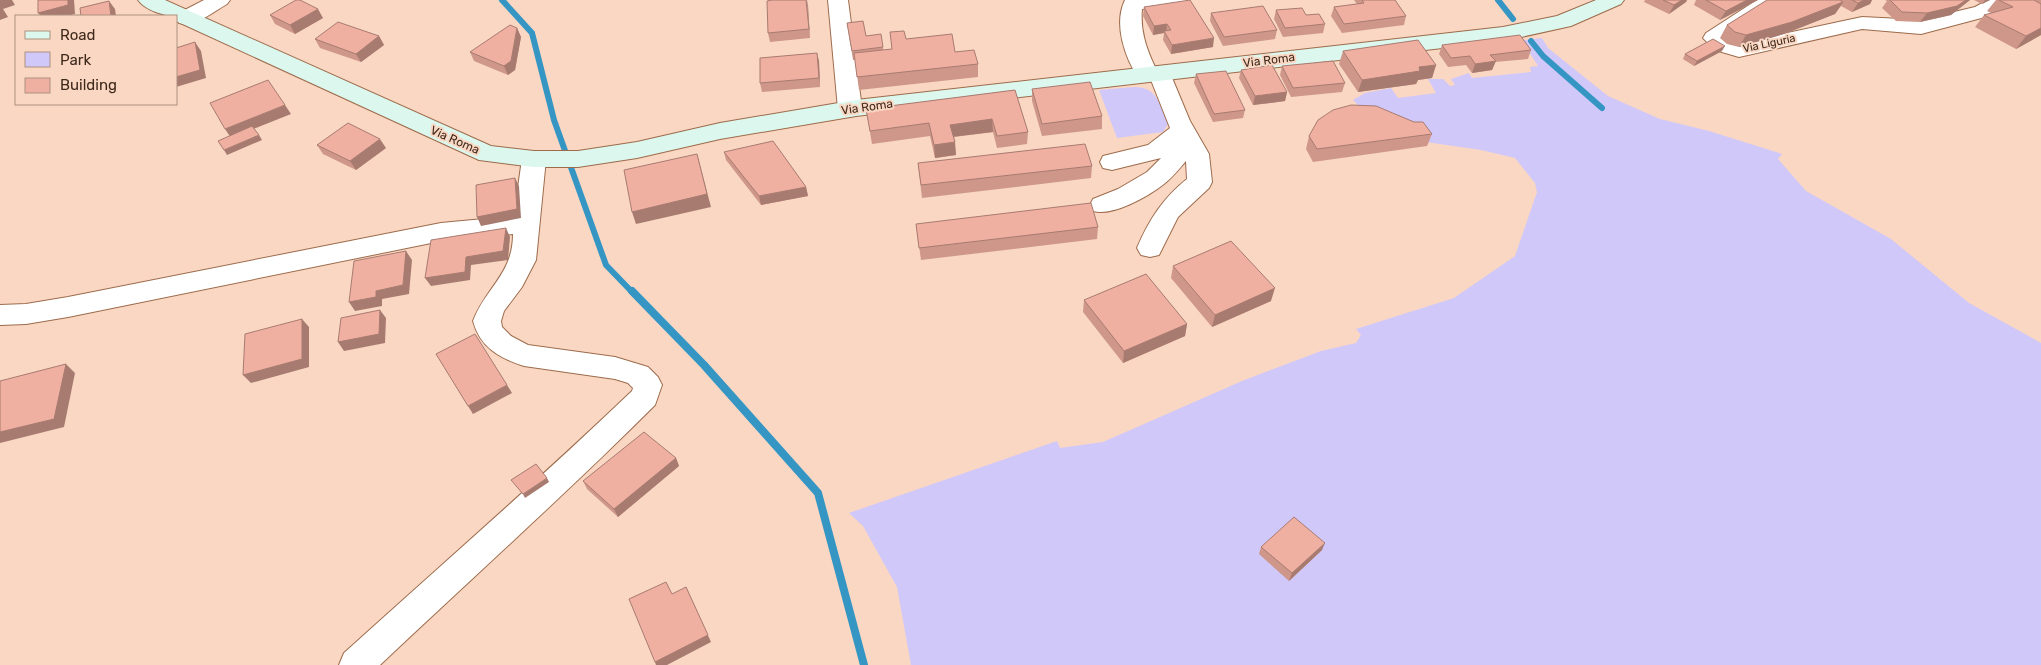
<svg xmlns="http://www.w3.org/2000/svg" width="2041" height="665" font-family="Rubik,sans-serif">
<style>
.green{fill:#d1c8fa}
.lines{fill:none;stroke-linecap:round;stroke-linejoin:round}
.stream-far1{stroke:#3596c4;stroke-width:6}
.stream{stroke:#3596c4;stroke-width:8}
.street-casing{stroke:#9d6b4b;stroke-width:2}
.secondary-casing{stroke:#9d6b4b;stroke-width:2}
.street{fill:#fff;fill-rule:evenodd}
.secondary{fill:#dbf7ee;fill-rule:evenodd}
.wall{fill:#ce978a}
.shaded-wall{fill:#a87b71}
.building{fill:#f0b0a1;stroke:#a87b71}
.labels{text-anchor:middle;stroke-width:4;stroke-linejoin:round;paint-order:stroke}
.far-street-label{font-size:11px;fill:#3e291b;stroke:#f9d7c3}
.street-label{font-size:12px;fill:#3e291b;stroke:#f9d7c3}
</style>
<rect width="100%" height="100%" fill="#f9d7c3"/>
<!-- green -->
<path class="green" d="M1542,38L1548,48L1608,96L1660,119L1709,131L1782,154L1778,159L1806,191L1891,239L1969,303L2041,343V665H911L897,587L863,526L849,513L1057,441L1060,448L1103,442L1242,381L1321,351L1356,343L1361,335L1356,329L1454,298L1515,256L1537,192L1535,183L1515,158L1481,150L1426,142L1361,117L1358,105L1353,100L1365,93L1391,88L1398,98L1436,93L1428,79H1443L1450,86L1455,85L1451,79L1469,73L1472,78L1531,72L1530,67L1538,66L1524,44L1523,40Z
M1134,87C1158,87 1159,104 1168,124L1163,132L1117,138L1099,90Z"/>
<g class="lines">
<!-- stream-far1 -->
<path class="stream-far1" d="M502,0L532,33L554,120L606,265L633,293
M1498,0L1513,19
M1531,41L1543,56L1602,108"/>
<!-- stream -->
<path class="stream" d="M632,291L704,365L818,493L864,665"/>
<defs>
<path id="street" d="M204,0H230L227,4C213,12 196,27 179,23L176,18L179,13Z
M828,0H848L862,109L858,114L850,117L842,114L838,109Z
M1125,0H1187L1184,4L1142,9C1140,30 1146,48 1155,67L1167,68L1170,73L1190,121L1209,154L1212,182L1209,188L1178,217L1159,255L1150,257L1141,255L1137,248C1149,220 1163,198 1187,179L1186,161C1179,169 1172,178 1164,184C1149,196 1112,217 1093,211L1090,205L1093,199L1118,189L1147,172L1161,158L1112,170L1103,168L1100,162L1103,156L1148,145L1170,128L1151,80L1139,79C1125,58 1113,24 1125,0Z
M1757,0H1781L1778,4L1728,38L1740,43L1862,17L1921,20L1975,7L1988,0H2014L2011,4L1989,16L1921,34L1862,29L1739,57L1715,50L1703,38L1706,33Z
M534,151L543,153L546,159L536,260L522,287L504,311L501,321L502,327L511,336L528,345L615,357L648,367L658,377L662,385L655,405C566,494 472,578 380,665H339L344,653C440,566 538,481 632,391L633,388L628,383L615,379L524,366C499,358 480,347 473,321C486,287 513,274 513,234L441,241L68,317L26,324L0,325V305L26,304L68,297L441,223L514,216L522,159L525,153Z"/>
<path id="secondary" d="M138,0H165L491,146L534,151H578L637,142L720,123L856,100L1503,27L1557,16L1596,0H1624L1621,4L1571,26L1503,41L856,116L720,139L637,158L578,167H534L479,160L176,21V16C164,16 145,10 138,0Z"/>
</defs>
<!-- street casing -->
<use href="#street" class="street-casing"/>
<!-- secondary casing -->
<use href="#secondary" class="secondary-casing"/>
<!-- street -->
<use href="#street" class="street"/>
<!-- secondary -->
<use href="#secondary" class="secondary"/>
</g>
<!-- wall -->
<path class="wall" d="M807,0L810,38L770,42L768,33Z
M1354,0H1395L1406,16L1404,25L1342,33L1331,16L1334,7L1357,4Z
M1645,0H1687L1686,2L1669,14L1644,2Z
M1696,0H1758L1720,20L1694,5Z
M1767,0H1872L1870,4L1852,12L1841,6L1835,14L1784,34L1739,47L1727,44L1720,38L1727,25Z
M1885,0H1970L1951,15L1920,22L1896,21L1882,8L1887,1Z
M1974,0H1990L1982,4Z
M1996,0H2041V35L2016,49L1975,27L1984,15L1991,13L1987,11Z
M1144,7L1213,47L1171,54L1163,40L1164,33L1153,35L1143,16Z
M1276,10L1306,15L1325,24L1323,33L1283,37L1274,19Z
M1211,13L1277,30L1275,39L1223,46L1210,21Z
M270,15L323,18L295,34L275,24Z
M847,23L883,47V50L892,49L890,32L906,39L955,52L978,64V77L859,90L855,60H853Z
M517,28L521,37L515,70L508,75L474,61L470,52Z
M379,36L384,45L361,62L320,48L315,39Z
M1442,45L1531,50L1528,59L1495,62L1492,70L1472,73L1466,65L1448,67L1439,54Z
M1343,51L1436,65L1432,78L1418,80L1416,84L1358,92L1339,64Z
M1722,51L1694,66L1683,59L1685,54Z
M819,61L820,87L762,92L760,83Z
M1282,66L1345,83L1342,92L1291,97L1280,75Z
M1241,70L1287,92L1285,101L1253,105L1239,78Z
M1196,74L1245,110L1243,118L1213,122L1194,83Z
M1032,89L1102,116V129L1042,136L1032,101Z
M1015,90L1028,132L1027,144L997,148L993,132L954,137L956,155L935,158L930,136L872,144L866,109Z
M1432,134L1427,146L1313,162L1306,149L1309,136Z
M317,145L386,148L356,170L323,154Z
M724,152L806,187L808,196L761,205L726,160Z
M918,163L1092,166L1091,178L922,198Z
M916,224L1098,227L1097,239L921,260Z
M1173,266L1271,301L1212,327L1171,278Z
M1084,300L1187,324L1185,336L1123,363L1083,312Z
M676,458L679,466L618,517L587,489L583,481Z
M1261,547L1322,550L1289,581L1259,554Z"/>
<!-- shaded-wall -->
<path class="shaded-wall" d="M0,0H12L15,5L3,9L8,17L0,20Z
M68,0H74L75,14L67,16H41L38,13Z
M807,0L808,5L810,38L809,29Z
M1682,0H1687L1686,2L1669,14L1674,5Z
M1747,0H1758L1720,20L1726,11Z
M1864,0H1872L1870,4L1852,12L1858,3Z
M1966,0H1970L1951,15L1920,22L1927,13Z
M1985,0H1990L1982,4Z
M109,1L115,9L116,16H111Z
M1843,2L1835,14L1784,34L1739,47L1746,35Z
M318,9L323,18L295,34L290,25Z
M1167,24L1166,33L1164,31V33L1153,35L1154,26Z
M517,28L521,37L515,70L508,75L504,66Z
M2041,28V35L2016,49L2026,36Z
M379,36L384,45L361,62L356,54Z
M1214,38L1213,47L1171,54L1172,45Z
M195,42L201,51L206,78L176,87V77Z
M1725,46L1722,51L1694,66L1697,61Z
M817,53L819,61L820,87L819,78Z
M1496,61L1492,70L1472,73L1475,64Z
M1436,65L1432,78L1418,80L1416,84L1358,92L1362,80L1419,67Z
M1287,92L1285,101L1253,105L1255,96Z
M285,105L291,114L231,138L225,129Z
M992,119L993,132L951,137L950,125Z
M259,135L262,140L227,155L224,150Z
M380,139L386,148L356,170L350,161Z
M955,142L956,155L935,158L934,145Z
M697,154L711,207L636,224L632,212Z
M515,178L519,186L521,218L481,226L477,217Z
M806,187L808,196L761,205L759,196Z
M506,228L510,237L508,260L471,265L470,280L431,286L425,278L466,257Z
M406,251L412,260L409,294L382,299V306L355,311L349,302L376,291Z
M1275,288L1271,301L1212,327L1215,315Z
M380,310L386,318L385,343L344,351L338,342Z
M302,319L309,327V367L251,383L243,375Z
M1187,324L1185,336L1123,363L1124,351Z
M66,364L75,373L64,427L0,443V432Z
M507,385L512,393L473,414L468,406Z
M676,458L679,466L618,517L614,509Z
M547,478L549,482L525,498L523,494Z
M1325,543L1322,550L1289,581L1292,573Z
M686,587L711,642L667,665H656L655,662Z"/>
<!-- building -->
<path class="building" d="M38,0H68V5L38,13Z
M296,0H300L318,9L290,25L270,15Z
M772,0H806L809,29L768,33L767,1Z
M1190,0L1214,38L1172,45L1164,31L1171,30L1167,24L1154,26L1144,7Z
M1362,0H1395L1406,16L1344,24L1334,7L1364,3Z
M1663,0H1682L1674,5Z
M1706,0H1747L1726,11Z
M1767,0H1840L1843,2L1792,22L1746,35L1735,32L1727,25Z
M1852,0H1864L1858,3Z
M1890,0H1966L1957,6L1927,13L1902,12Z
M1999,0H2034L2041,4V28L2026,36L1984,15L2013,7Z
M109,1L111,16H81L80,8Z
M1263,6L1277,30L1224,37L1211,13Z
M1302,8L1306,15L1319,14L1325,24L1285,28L1276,10Z
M863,21L866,36L881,34L883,47L852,51L847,23Z
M338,22L379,36L356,54L315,39Z
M510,25L517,28L511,61L504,66L470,52Z
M904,31L906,39L952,34L955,52L974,50L978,64L857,77L854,53L892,49L890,32Z
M1520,35L1531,50L1490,55L1496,61L1475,64L1470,56L1451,58L1442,45Z
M1713,39L1725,46L1697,61L1685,54Z
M1418,40L1436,65L1419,67L1420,71L1362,80L1343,51Z
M195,42L200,70L176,77V48Z
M817,53L819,78L760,83V58Z
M1333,61L1345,83L1293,88L1282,66Z
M1272,65L1287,92L1255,96L1241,70Z
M1226,71L1245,110L1214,114L1196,74Z
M268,80L285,105L225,129L210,103Z
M1090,82L1102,116L1042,124L1032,89Z
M1015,90L1028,132L997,136L992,119L950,125L955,142L934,145L929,123L870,131L866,109Z
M1351,105L1376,106L1414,122H1423L1432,134L1317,149L1309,136L1318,120L1333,110Z
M348,123L380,139L350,161L317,145Z
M252,126L259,135L224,150L218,141Z
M773,141L806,187L759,196L724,152Z
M1085,144L1092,166L921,185L918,163Z
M697,154L707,194L632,212L624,170Z
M515,178L517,209L477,217L476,185Z
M1091,203L1098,227L919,248L916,224Z
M506,228L503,251L466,257L465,272L425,278L431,240Z
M1231,241L1275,288L1215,315L1173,266Z
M406,251L403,285L376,291V297L349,302L354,261Z
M1146,274L1187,324L1124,351L1084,300Z
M380,310L379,334L338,342L341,318Z
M302,319V359L243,375L245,334Z
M475,334L507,385L468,406L436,354Z
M66,364L54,419L0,432V381Z
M644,432L676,458L614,509L583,481Z
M536,464L547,478L523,494L511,480Z
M1294,517L1325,543L1292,573L1261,547Z
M666,582L672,594L686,587L708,635L655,662L629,599Z"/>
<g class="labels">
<!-- far-street labels -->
<g class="far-street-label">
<text transform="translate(1769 43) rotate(-12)" y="4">Via Liguria</text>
</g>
<!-- street labels -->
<g class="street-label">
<text transform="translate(1269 60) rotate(-7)" y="4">Via Roma</text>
<text transform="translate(867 107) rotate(-8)" y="4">Via Roma</text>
<text transform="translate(455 140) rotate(24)" y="4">Via Roma</text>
</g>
</g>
<!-- legend -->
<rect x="15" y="15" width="162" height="90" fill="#f9d7c3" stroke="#ae9180"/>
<rect x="25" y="31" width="25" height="8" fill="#dbf7ee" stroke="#ae9180"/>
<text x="60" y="40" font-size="15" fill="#3e291b">Road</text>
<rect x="25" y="52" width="25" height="15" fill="#d1c8fa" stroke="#ae9180"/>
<text x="60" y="65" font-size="15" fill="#3e291b">Park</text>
<rect x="25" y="78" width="25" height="15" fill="#f0b0a1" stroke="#ae9180"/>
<text x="60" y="90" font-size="15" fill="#3e291b">Building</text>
</svg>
